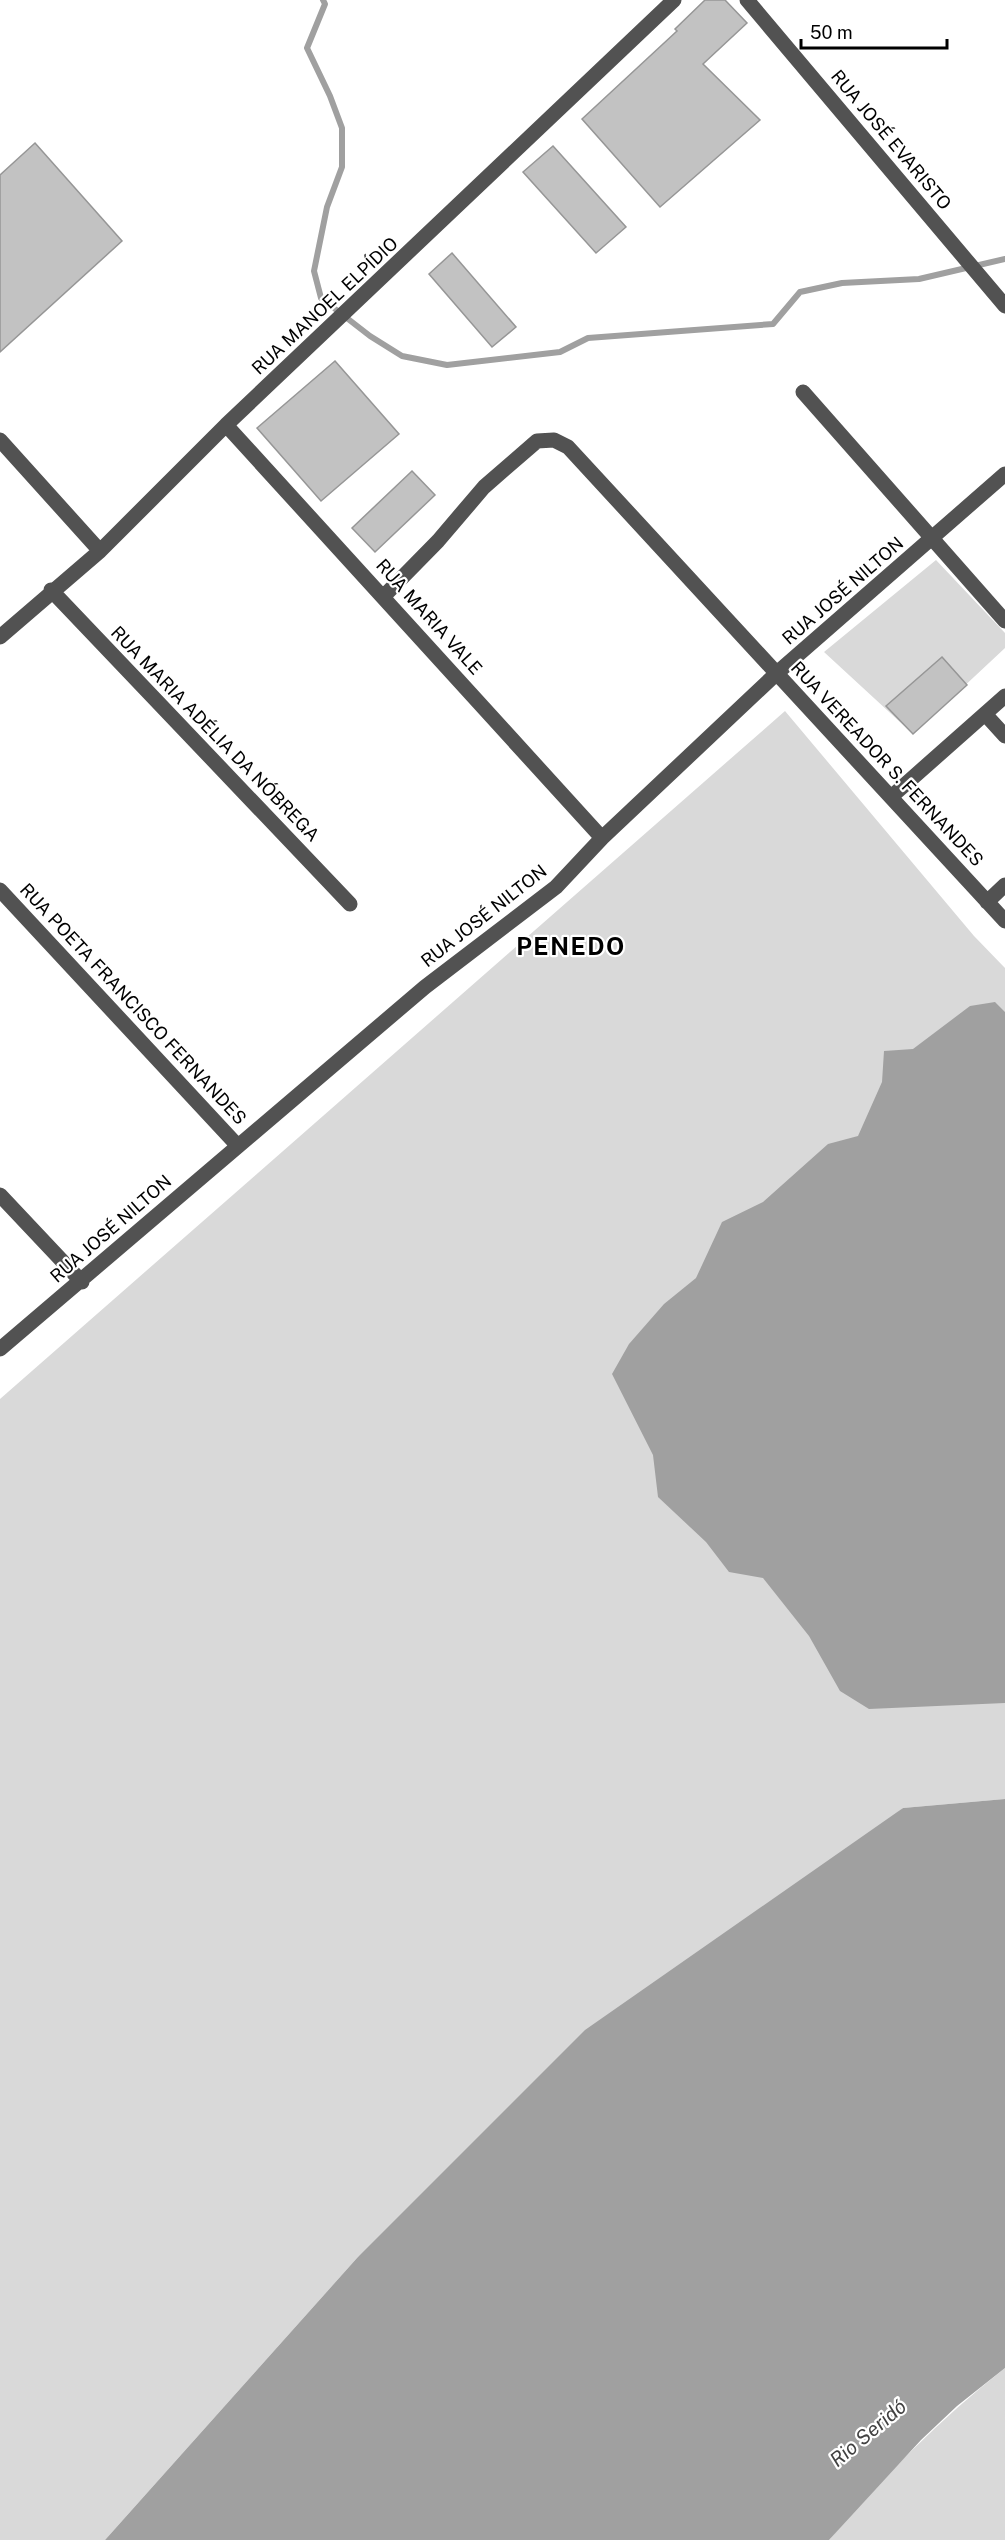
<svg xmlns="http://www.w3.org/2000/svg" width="1005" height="2540" font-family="'Public Sans',sans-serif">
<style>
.green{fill:#d9d9d9}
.water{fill:#a0a0a0}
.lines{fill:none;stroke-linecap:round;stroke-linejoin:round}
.stream{stroke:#a0a0a0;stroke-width:6}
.building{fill:#c2c2c2;stroke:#969696;stroke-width:1.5}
.minor{stroke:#525252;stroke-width:15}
.labels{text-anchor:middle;stroke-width:4.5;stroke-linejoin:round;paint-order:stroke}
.street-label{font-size:18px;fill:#000;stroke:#fff}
.water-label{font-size:20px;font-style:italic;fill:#414141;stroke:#fff}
.district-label{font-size:24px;font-weight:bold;letter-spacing:1.5px;fill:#000;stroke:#fff}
</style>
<rect width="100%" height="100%" fill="#fff"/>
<!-- green -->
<path class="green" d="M936,560L1005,633V648L913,734L824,652Z
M785,711L974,936L1005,968V1799L903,1808L357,2258L105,2540H0V1399Z
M1005,2368V2540H829C883,2477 940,2419 1005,2368Z"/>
<!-- water -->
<path class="water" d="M995,1002L1005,1012V1703L869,1709L840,1691L809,1636L763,1578L729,1572L706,1542L658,1497L653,1455L612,1374L629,1344L664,1304L696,1278L722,1222L763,1202L828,1144L858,1136L882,1082L884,1051L913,1049L970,1006Z
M1005,1799V2368L957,2406L921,2440L829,2540H105L357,2258L585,2030L903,1808Z"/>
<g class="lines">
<!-- stream -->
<path class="stream" d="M323,0L325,4L307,48L330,96L342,128V167L327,207L314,271L321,298L370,336L402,356L447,365L560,352L588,338L773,324L800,292L842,283L919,279L1005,259"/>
</g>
<!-- building -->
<path class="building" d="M705,0H725L747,23L703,64L760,120L660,207L582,119L677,31L675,29Z
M35,143L122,241L0,352V175Z
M553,146L626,227L596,253L523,172Z
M452,253L516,327L492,347L429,274Z
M335,361L399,434L321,501L257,428Z
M412,471L435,495L375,552L352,528Z
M942,657L967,685L913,734L886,706Z"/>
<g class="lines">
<!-- minor -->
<path class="minor" d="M747,0L1005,306
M803,392L1005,621
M226,425L602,838
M0,440L100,551
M51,590L350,904
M384,596L438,541L484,487L537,441L554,440L568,447L1005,921
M0,637L100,551L226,425L674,0
M985,714L1005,736
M891,797L1005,696
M0,890L237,1145
M987,902L1005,885
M0,1195L82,1282
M0,1349L425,987L556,887L602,838L777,673L1005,474"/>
</g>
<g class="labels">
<!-- street labels -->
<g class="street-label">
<text transform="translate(891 140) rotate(50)" y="6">RUA JOSÉ EVARISTO</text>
<text transform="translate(325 306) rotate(-43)" y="6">RUA MANOEL ELPÍDIO</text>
<text transform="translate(843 591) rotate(-41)" y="6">RUA JOSÉ NILTON</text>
<text transform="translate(429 617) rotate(48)" y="6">RUA MARIA VALE</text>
<text transform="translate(215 734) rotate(46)" y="6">RUA MARIA ADÉLIA DA NÓBREGA</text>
<text transform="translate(887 764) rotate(47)" y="6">RUA VEREADOR S. FERNANDES</text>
<text transform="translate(484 916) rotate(-38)" y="6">RUA JOSÉ NILTON</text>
<text transform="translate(133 1004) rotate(47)" y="6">RUA POETA FRANCISCO FERNANDES</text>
<text transform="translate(111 1229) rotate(-41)" y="6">RUA JOSÉ NILTON</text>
</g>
<!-- water labels -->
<g class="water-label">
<text transform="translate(868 2433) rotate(-40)" y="7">Rio Seridó</text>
</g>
<!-- district labels -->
<g class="district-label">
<text x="571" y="955">PENEDO</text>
</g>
</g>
<!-- scale -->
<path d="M801 39v9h146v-9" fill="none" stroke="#000000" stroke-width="3"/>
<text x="810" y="39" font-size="18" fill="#000000" stroke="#ffffff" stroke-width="4.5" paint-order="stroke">50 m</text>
</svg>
